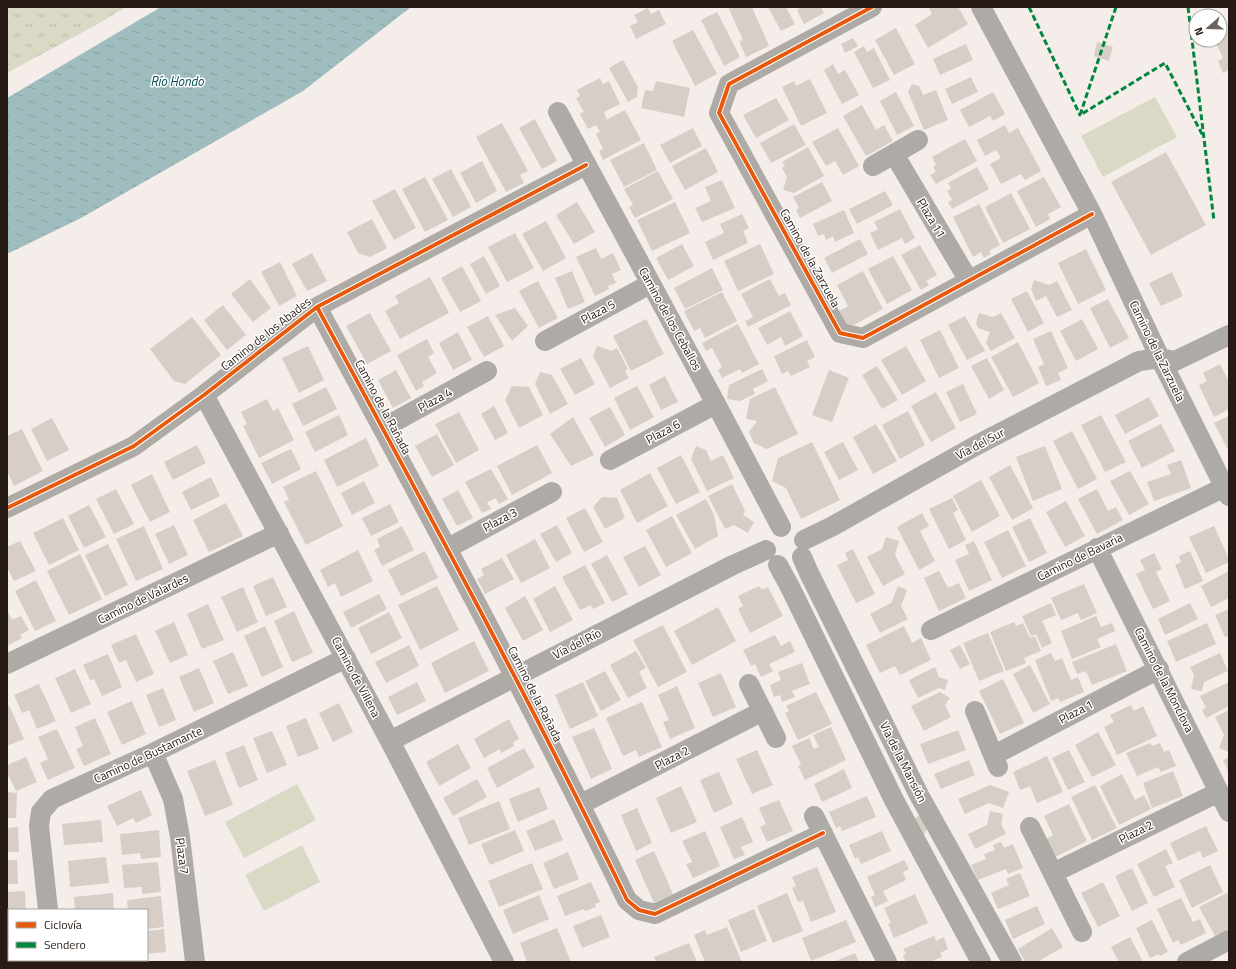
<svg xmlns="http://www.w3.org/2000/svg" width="1236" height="969" font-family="'Titillium Web',sans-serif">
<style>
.grass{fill:#dad9c6}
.park{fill:url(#park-tufts)}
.water{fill:url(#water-ripples)}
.building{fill:#d7cec7}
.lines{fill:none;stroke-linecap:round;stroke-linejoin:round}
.minor{stroke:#aeaba6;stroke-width:20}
.quiet{stroke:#00873e;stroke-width:3;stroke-dasharray:6 3;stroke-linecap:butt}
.cycleway-casing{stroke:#fff;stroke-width:6}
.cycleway{stroke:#e8590c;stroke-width:4}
.labels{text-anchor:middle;stroke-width:3;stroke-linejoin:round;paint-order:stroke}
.street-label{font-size:12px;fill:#281b15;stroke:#fff}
.water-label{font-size:13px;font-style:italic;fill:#014a50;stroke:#fff}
</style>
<defs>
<pattern id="park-tufts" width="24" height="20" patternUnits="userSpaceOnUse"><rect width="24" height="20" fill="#dad9c6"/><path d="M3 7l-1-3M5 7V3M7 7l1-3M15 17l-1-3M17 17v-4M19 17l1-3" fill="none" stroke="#bbbaa9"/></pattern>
<pattern id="water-ripples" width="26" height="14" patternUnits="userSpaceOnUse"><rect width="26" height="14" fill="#9fbdbe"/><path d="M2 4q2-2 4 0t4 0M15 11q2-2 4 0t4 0" fill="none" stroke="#89a2a2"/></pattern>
</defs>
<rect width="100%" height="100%" fill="#f5ede9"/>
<!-- grass -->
<path class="grass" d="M1155,97L1177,137L1103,177L1081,136Z
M297,784L316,820L244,858L225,822Z
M302,845L320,882L264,911L245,875Z"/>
<!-- park -->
<path class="park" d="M7,7H126L96,25L7,73Z"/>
<!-- water -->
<path class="water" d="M161,7H411L303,91L81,218L7,254V98Z"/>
<!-- building -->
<path class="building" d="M728,7H752L769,46L746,57L739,41L743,40Z
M768,7H786L795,24L781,31Z
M799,7H821L824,13L804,24L797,10L800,8Z
M928,7H958L968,24L928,48L915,25L932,14Z
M648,8L651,14L659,10L666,24L636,39L630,26L638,22L634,15Z
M717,12L740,57L724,66L701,20Z
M1225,25L1229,34V70L1223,73L1218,61L1223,58L1217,45L1210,48L1207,40H1220V27Z
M896,28L915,64L894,75L875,40Z
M693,30L717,74L695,86L672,41Z
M853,38L858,46L845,53L841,44Z
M1097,42L1113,47L1109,61L1094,56Z
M966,44L973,60L940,75L933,59Z
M864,46L867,52L874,48L890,80L873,88L854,52Z
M623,60L638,87L637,97L628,102L609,68Z
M833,64L838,74L845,70L859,95L842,104L824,70Z
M971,77L978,92L952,104L945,89Z
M600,78L603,84L609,81L620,104L604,112L607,119L600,123L625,110L641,140L603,160L599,151L603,149L596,134L600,132L596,125L588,129L580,114L584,112L576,98L580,96L577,90Z
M810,79L827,113L801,126L782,87L794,81L796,86Z
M656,81L690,88L684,117L641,108L645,90L653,91Z
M912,84L919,86L923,95L936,90L948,120L924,130L908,92Z
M896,92L914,126L897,135L880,101Z
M993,92L1005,114L993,121L990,116L969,127L960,110Z
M776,98L789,120L756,138L743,115Z
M862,105L876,130L884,125L893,141L866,156L843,116Z
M535,119L557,161L542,169L519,128Z
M502,123L528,171L520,175L524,183L506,192L476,137Z
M794,124L806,145L771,163L760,143Z
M1005,125L1009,133L1018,128L1041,171L1025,180L1021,174L1001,184L990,164L1001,158L996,150L985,156L977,140Z
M693,128L702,146L670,163L660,145Z
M838,128L859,166L843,175L835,161L826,166L812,142Z
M965,139L977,161L936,184L930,175L936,172L933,167L936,165L932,157Z
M644,143L657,170L624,187L610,160Z
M808,147L824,176L794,193L783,190L787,177L782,168L785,166L782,162Z
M706,148L718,172L685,190L672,166Z
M1166,152L1206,225L1151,255L1111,182Z
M482,161L497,191L476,203L460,173Z
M977,167L989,189L952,209L948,202L952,200L947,191L951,188L948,183Z
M451,169L471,207L453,217L432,179Z
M658,171L673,199L635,218L629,207L633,205L624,189Z
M425,177L448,220L425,232L402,189Z
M1044,177L1061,207L1048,214L1050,219L1036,227L1017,191Z
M722,180L735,208L702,222L695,208L711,201L705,187Z
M822,182L832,201L800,218L796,210L799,208L793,197Z
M395,189L416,228L394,240L372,201Z
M885,191L893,205L857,224L849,209Z
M1011,193L1030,229L1003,243L985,207Z
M577,202L595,232L574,244L556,215Z
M675,202L690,233L652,251L637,220Z
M979,204L1000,245L989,251L991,254L984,258L981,252L973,257L953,217Z
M900,209L915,238L905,244L902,238L878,250L870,233L878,229L874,222Z
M844,210L854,233L835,242L833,236L826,240L824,234L818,236L813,224Z
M742,214L749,228L743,231L748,243L713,260L705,242L724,233L720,224Z
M372,219L387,248L370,257L358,253L347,232Z
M546,221L566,258L543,271L522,234Z
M515,233L534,268L507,282L488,247Z
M860,239L868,254L832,273L824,258Z
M682,244L694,266L668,280L656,258Z
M760,244L774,274L738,291L724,261Z
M920,245L937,275L926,281L929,285L921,290L901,255Z
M596,248L601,259L613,253L621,270L612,274L616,283L608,286L609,289L595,296L576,257Z
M1086,249L1106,290L1078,304L1058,263Z
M312,253L327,281L307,291L292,264Z
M484,256L500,286L486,294L470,264Z
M893,256L912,290L887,304L868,269Z
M280,262L297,296L279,306L261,272Z
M462,266L481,301L460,312L441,278Z
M712,268L723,290L685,309L674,288Z
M572,271L585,302L568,309L555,278Z
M863,271L883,309L848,328L839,311L848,306L837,285Z
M1172,272L1183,296L1161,306L1149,283Z
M430,277L449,313L400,339L385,311L399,303L395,296Z
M250,279L271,308L253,322L231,294Z
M770,279L779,296L785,293L791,305L748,327L745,321L753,317L741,294Z
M1034,280L1049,285L1057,281L1072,310L1057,317L1046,296L1036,301L1031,289Z
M538,281L558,318L539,328L519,291Z
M1027,291L1044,323L1028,332L1011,299Z
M722,292L737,321L705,338L700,328L694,331L684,311Z
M1108,299L1129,338L1110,348L1090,308Z
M223,305L246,335L227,350L204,320Z
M515,308L528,326L512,341L495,315Z
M790,311L803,336L785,346L781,337L767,345L758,328Z
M370,313L391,351L367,364L346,326Z
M979,313L993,317L1001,313L1015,338L991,351L986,343L990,332L978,328L976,323Z
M488,316L504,346L484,357L467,327Z
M965,316L985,351L967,360L948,325Z
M192,317L221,355L185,384L174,381L150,349Z
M646,319L664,354L631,371L613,336Z
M1082,319L1098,349L1076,361L1060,331Z
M738,324L759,364L742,373L740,369L722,378L718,370L722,367L712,348L706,351L702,343Z
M940,330L959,368L939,378L920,340Z
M1051,331L1068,368L1058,373L1061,380L1046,386L1038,367L1044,364L1033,339Z
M458,332L472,360L453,370L439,343Z
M427,339L434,353L428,357L437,373L422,382L424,386L416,391L397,355Z
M807,340L815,357L807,361L810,367L791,376L788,371L782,374L774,356Z
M1018,342L1039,383L1013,397L991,357Z
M308,346L324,380L299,393L282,358Z
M597,346L612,351L617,348L628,369L625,371L629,378L610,388L593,356Z
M906,346L926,381L902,395L881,360Z
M581,358L595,384L575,395L560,369Z
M987,358L1004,390L989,399L971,366Z
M1220,364L1229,382V409L1214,417L1199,385L1207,381L1203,373Z
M877,366L898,400L882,409L862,375Z
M762,369L768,381L753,389L755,394L740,401L727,399L729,385Z
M396,370L411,398L393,408L378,380Z
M829,370L849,378L832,422L812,415Z
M540,372L552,375L568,404L550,414L535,384Z
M665,376L678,402L661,410L649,385Z
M963,384L977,414L960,422L946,392Z
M512,386L529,387L543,415L519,428L505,400Z
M637,386L654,417L630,430L614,398Z
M326,387L337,409L303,426L292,404Z
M775,387L798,434L767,449L754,443L749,432L757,421L746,419L750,399Z
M936,392L956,428L931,442L911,406Z
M1149,397L1159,416L1125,434L1115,415Z
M267,399L273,411L278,408L294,440L259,458L243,426L247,424L241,412Z
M494,406L508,433L495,440L481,414Z
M610,407L625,435L605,447L589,418Z
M908,411L925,445L900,459L882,425Z
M459,412L479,450L456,463L435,424Z
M339,415L348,435L315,452L305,432Z
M1101,415L1126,462L1105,472L1081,425Z
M1229,416V452L1214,423Z
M573,417L594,455L571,466L550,434Z
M52,418L69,450L47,461L31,429Z
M876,424L897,461L873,474L853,437Z
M1161,424L1175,451L1142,468L1128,441Z
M22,429L43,471L14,486L7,471V436Z
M1072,431L1097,479L1078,489L1053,441Z
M437,434L454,465L432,477L415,446Z
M366,438L379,466L337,487L324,460Z
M812,442L840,500L801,519L786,488L772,481L778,458Z
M843,442L858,470L839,480L824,452Z
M197,445L206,463L173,480L164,462Z
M537,445L552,473L512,495L497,466Z
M696,446L706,450L711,461L723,455L734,478L707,491L691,459Z
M1045,446L1062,489L1033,501L1016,457Z
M291,449L301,469L272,484L261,463Z
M681,455L700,492L676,504L657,468Z
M1181,460L1191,488L1154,501L1147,482L1171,474L1167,465Z
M1010,465L1033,508L1012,520L989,477Z
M491,469L508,499L499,504L496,498L487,502L491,509L482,513L465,482Z
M316,471L343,526L306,545L284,502L289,500L283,487Z
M1130,471L1149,504L1129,515L1110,481Z
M650,473L668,506L637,523L620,490Z
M152,474L170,512L150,522L131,485Z
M211,477L220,496L191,510L182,492Z
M981,480L1000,516L972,532L953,496Z
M364,481L375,503L352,515L341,493Z
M732,484L745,511L743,515L754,522L748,533L734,525L725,529L708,496Z
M116,489L134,524L114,534L96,499Z
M1097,489L1108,511L1116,507L1123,520L1097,534L1078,499Z
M458,490L473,518L457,526L442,499Z
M602,497L617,498L625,518L605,529L593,507Z
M952,498L958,510L953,513L966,540L949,549L929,509Z
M706,499L714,515L718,536L695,549L676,515Z
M1066,501L1085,536L1065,547L1046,512Z
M226,503L243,536L209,552L193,520Z
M390,504L399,522L371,536L362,518Z
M89,505L106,537L84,548L68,516Z
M585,508L603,542L584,552L566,518Z
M922,513L929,526L920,531L935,561L919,570L897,527Z
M672,516L692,553L666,567L646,530Z
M63,518L79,550L49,565L33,533Z
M1030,518L1047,553L1029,562L1012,527Z
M174,525L188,555L169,564L155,534Z
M557,525L572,553L556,562L540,534Z
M144,526L163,569L136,581L116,539Z
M402,526L414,550L382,566L374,550L380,547L377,539Z
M1214,526L1229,559V562L1206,573L1189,537Z
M1008,530L1026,566L1002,578L984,542Z
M886,537L899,541L895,555L905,574L883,586L867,557L882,549Z
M535,539L550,568L521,583L506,555Z
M20,541L36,571L14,581L7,567V547Z
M974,541L992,580L969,591L955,560L969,554L965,545Z
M108,544L128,585L105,596L85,555Z
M645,546L661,575L639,587L623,557Z
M853,549L875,594L856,603L837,565L848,560L845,553Z
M358,550L373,581L341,597L335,583L328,587L320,570Z
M425,551L438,578L401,596L388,570Z
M1190,551L1203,581L1185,589L1175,565L1181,562L1179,556Z
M1154,553L1162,569L1156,572L1170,601L1153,609L1136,574L1145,570L1140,560Z
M80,554L102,599L69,615L47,571Z
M607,555L628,594L612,602L591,564Z
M502,558L514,579L485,594L477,579L484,575L481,569Z
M585,565L605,603L593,609L591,605L580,610L562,577Z
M939,571L948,588L959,583L966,598L939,611L924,578Z
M1229,571V598L1211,607L1201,586Z
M273,577L287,607L266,616L253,586Z
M36,580L56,621L35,631L15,591Z
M1084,584L1097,613L1081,620L1078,613L1061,620L1051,598Z
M437,586L459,630L420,650L398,605Z
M555,586L573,620L550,632L533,599Z
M759,586L762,590L768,587L783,616L750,633L738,609L743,606L738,596Z
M898,586L907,590L901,606L908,619L880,633L870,614L891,603Z
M243,587L258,622L237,632L221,597Z
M379,594L387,609L351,628L343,612Z
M525,596L543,630L523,641L505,608Z
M1051,603L1056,615L1042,621L1052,643L1042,648L1036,634L1031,636L1022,616Z
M1190,603L1198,619L1165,635L1158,619Z
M208,604L224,640L202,649L187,614Z
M718,607L736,641L692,665L674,631Z
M1229,609V636L1225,637L1215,615Z
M7,610L12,620L21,616L29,630L20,635L22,638L7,646Z
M294,611L313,653L292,662L274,621Z
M389,612L402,638L371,654L358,628Z
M1096,616L1101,627L1112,623L1115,631L1097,639L1101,647L1072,659L1061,631Z
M174,622L188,655L170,663L155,631Z
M1014,622L1016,626L1023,623L1030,638L1035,636L1041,651L1024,658L1026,663L1006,671L990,632Z
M1207,623L1216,644L1176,662L1167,641Z
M663,625L687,672L658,687L633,640Z
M265,626L283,667L262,677L244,636Z
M904,626L912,643L921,638L931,660L900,675L895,666L880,673L866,645Z
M988,633L1004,671L979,681L963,643Z
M136,634L154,674L136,682L126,660L119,663L111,645Z
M775,635L781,646L790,641L795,652L769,664L773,671L761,677L755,664L751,666L743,650Z
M474,641L489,671L445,693L431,663Z
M1116,644L1127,671L1092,685L1086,671L1077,674L1072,662Z
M409,645L419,666L386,683L375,662Z
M960,645L970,664L960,669L950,650Z
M636,651L646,668L639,672L647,688L628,698L610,665Z
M233,652L248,686L228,694L213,661Z
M1051,653L1055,661L1062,658L1071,680L1078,677L1084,692L1060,702L1058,698L1051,701L1035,660Z
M1220,653L1228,671L1204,682L1202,691L1191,689L1194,675L1190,667Z
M108,654L122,687L102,696L94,679L90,680L83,665Z
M802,663L810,684L792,691L795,697L782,702L780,695L774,697L770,685L781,680L778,672Z
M1030,665L1050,704L1033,713L1013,674Z
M935,667L939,677L948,680L945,690L939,688L918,698L909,680Z
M199,668L214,703L194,712L179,677Z
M75,669L91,704L71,713L55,678Z
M605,671L621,700L601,711L585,681Z
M721,673L736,707L713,717L698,683Z
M1003,679L1024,723L1000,734L979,691Z
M417,682L426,701L397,715L388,697Z
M583,682L598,716L570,729L555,695Z
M1229,682V706L1206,718L1202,710L1206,708L1200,696Z
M39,684L56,721L37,729L29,710L22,713L14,695Z
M677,686L695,728L670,739L663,722L669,720L658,695Z
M163,688L176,720L159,727L146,695Z
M816,692L832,724L798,740L785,713L789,711L786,706Z
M940,692L950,698L945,705L951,717L924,731L911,706Z
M132,701L146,734L122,745L107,712Z
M642,702L662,747L639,757L636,750L623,756L606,718Z
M339,703L353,732L333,742L319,713Z
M9,705L24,739L7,746V706Z
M1131,705L1134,711L1143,706L1157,736L1117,755L1104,727L1114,722L1110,715Z
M1229,710V752L1219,748L1224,735L1215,717Z
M95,718L111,754L84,766L76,749L83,746L75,727Z
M306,718L319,749L298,757L286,726Z
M509,719L519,739L513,742L514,746L501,753L500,749L484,758L474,739Z
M831,727L846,760L805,780L798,766L801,764L792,746L809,738L814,749L819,747L813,735Z
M594,728L612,769L591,779L572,737Z
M57,729L75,768L48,780L40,763L48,759L38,737Z
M958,730L966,750L928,764L920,744Z
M272,731L287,765L267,773L253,738Z
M1098,732L1116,765L1092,777L1075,745Z
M1150,743L1152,746L1160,743L1164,752L1169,750L1176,766L1161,772L1158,767L1137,776L1126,753Z
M458,744L471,768L439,786L426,762Z
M244,745L258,780L239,788L225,753Z
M524,748L535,767L497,788L487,768Z
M757,750L773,785L752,794L736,759Z
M1069,750L1085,782L1068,790L1052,758Z
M1047,756L1063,792L1037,803L1030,786L1020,790L1013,772Z
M26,757L37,782L16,791L7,772V765Z
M1229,757V773L1223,760Z
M215,760L233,805L205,816L187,771Z
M969,760L975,775L941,789L934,774Z
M844,769L852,788L822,802L814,784Z
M1173,771L1183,796L1152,808L1143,783Z
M719,772L733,804L714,813L700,780Z
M1122,774L1135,800L1144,795L1151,809L1119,825L1100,786Z
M477,779L487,797L453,816L443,798Z
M990,785L1009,792L1003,808L989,803L965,814L958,799Z
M1095,785L1117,828L1092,840L1071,797Z
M681,786L697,822L671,833L656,798Z
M539,787L548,809L518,822L509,799Z
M141,790L152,815L136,823L133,818L117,826L107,806Z
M7,792L17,793L16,818H7Z
M867,796L876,817L842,831L840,826L836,828L829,812Z
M779,800L793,831L767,842L760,827L766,824L759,808Z
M499,801L510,829L469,845L458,818Z
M1069,804L1087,841L1055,857L1046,839L1053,835L1044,816Z
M637,808L652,843L636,851L621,815Z
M990,811L1003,814L1001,824L1006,834L975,849L968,834L987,825Z
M921,814L928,827L923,836L911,821Z
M742,817L753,842L741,847L745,855L734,859L720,827Z
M554,819L563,840L535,851L526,831Z
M101,820L103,842L64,845L62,824Z
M1206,826L1218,851L1203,858L1200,851L1178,861L1170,843Z
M18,827L19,852H7V828Z
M159,830L161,857L141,859L140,853L122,855L120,834Z
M515,830L524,851L490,865L481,844Z
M705,831L720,866L693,878L686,864L692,862L682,841Z
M882,831L891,851L861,864L858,857L855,859L849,845Z
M1001,842L1004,848L1013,844L1023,868L1008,874L1006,869L978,880L971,865L986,859L984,854L995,850L993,845Z
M1166,849L1173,863L1165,866L1175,887L1154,897L1137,864Z
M654,851L673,894L654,903L635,860Z
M568,852L579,879L554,889L543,863Z
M106,857L109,883L70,887L68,861Z
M7,860H17L18,884H7Z
M904,860L909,869L903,872L906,880L883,891L888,901L875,907L871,897L875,895L867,877Z
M158,862L161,892L142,894V887L124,888L122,865Z
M532,863L543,889L499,907L488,881Z
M1210,865L1223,892L1192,908L1179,880Z
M817,867L836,912L811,922L803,901L798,902L792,888L796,886L792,877Z
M1132,868L1148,903L1132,911L1115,876Z
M1020,873L1030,896L998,909L991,893L1009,885L1006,879Z
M591,882L600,902L595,904L596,907L585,911L584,909L565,916L557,896Z
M1103,882L1120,916L1098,927L1081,893Z
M25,891L26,910H9V920H7V892Z
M1229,892V929L1215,936L1199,907Z
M113,893L114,910H75L74,897Z
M787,893L803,931L773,943L757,906Z
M915,894L928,923L894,938L888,924L891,923L884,908Z
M539,895L549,919L513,934L503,910Z
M161,896L164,927L147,929V910H128L127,900Z
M1181,898L1193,922L1200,919L1206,933L1181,945L1178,940L1173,943L1157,909Z
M1037,906L1045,924L1013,939L1005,920Z
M754,909L767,941L741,952L728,920Z
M601,915L610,937L582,948L573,926Z
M846,920L856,942L811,961L802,938Z
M1152,920L1168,952L1160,956L1159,954L1150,958L1136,928Z
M727,927L742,962H705L694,935L705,930L707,935Z
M557,928L571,962H527L520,943Z
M1052,928L1063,947L1037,962H1025L1018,949Z
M164,929L166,952L147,954V931Z
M7,931H9V953H7Z
M934,936L936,941L944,937L948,949L940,953L942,957L930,962H906L903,956L906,954L903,949Z
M1130,937L1143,962H1119L1111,947Z
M689,943L697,962H656L654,957Z
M855,953L859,962H833Z"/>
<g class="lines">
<!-- minor -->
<path class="minor" d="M872,7L729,84L719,113L840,333L863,338L1092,214
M981,7L1092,214L1160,358L1229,496
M558,112L716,404L781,527
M894,154L969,281
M873,166L918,140
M317,307C423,503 530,699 627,900L639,910L655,914L823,833
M545,341L650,284
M204,395L390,741L504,962
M383,428L487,371
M610,460L716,404
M7,508L134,446L204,395L317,307L586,165
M804,540L831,527L977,445L1139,361L1160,358L1175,361L1229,335
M448,548L552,492
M1097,548L1229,812
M802,557L809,573L919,795L1012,962
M778,565L790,587L894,800L981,962
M931,630L1229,485
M7,664L279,533
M749,684L776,738
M975,711L998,767
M390,741L733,565L766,550
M153,753L173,799L180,837L195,962
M994,755L1159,669
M581,804L763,711
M814,816L887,962
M1030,827L1082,932
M1053,873L1219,792
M48,910L39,826L41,812L52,799L153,753L346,658
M53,960V962
M1187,962L1229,940"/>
<!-- quiet -->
<path class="quiet" d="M1029,7L1080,115
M1116,7L1080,115L1165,63L1203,136
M1188,7L1214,221"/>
<defs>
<path id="cycleway" d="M872,7L729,84L719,113L840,333L863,338L1092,214
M317,307C423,503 530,699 627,900L639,910L655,914L823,833
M7,508L134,446L204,395L317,307L586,165"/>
</defs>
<!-- cycleway casing -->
<use href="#cycleway" class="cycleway-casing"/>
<!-- cycleway -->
<use href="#cycleway" class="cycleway"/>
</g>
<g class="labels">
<!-- street labels -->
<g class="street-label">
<text transform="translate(931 218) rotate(59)" y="4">Plaza 11</text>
<text transform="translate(810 258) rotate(61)" y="4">Camino de la Zarzuela</text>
<text transform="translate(598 312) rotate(-28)" y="4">Plaza 5</text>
<text transform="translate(670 319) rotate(61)" y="4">Camino de los Ceballos</text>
<text transform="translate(266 334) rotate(-38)" y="4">Camino de los Abades</text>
<text transform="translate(1157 351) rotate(64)" y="4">Camino de la Zarzuela</text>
<text transform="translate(435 400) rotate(-28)" y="4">Plaza 4</text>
<text transform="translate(383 407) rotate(62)" y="4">Camino de la Rañada</text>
<text transform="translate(663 432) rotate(-28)" y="4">Plaza 6</text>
<text transform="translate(980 444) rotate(-28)" y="4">Vía del Sur</text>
<text transform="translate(500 520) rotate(-28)" y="4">Plaza 3</text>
<text transform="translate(1080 557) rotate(-26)" y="4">Camino de Bavaria</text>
<text transform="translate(143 599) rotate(-26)" y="4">Camino de Valardes</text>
<text transform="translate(577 644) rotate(-27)" y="4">Vía del Río</text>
<text transform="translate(356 677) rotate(62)" y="4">Camino de Villena</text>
<text transform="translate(1164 680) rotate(63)" y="4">Camino de la Monclova</text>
<text transform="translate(535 694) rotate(63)" y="4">Camino de la Rañada</text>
<text transform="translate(1076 712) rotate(-27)" y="4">Plaza 1</text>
<text transform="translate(148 755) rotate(-25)" y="4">Camino de Bustamante</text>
<text transform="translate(672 758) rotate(-27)" y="4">Plaza 2</text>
<text transform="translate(903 762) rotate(63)" y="4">Vía de la Mansión</text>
<text transform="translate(1136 832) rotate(-26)" y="4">Plaza 2</text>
<text transform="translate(182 856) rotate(83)" y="4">Plaza 7</text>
</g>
<!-- water labels -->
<g class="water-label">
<text x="177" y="86">Río Hondo</text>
</g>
</g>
<!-- border -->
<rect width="1236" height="969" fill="none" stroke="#281b15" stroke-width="16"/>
<!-- legend -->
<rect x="8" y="909" width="140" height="52" fill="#ffffff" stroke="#a9a4a1"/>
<rect x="16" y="922" width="20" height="6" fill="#e8590c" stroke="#a9a4a1"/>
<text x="44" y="929" font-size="12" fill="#281b15">Ciclovía</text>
<rect x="16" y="942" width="20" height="6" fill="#00873e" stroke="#a9a4a1"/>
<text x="44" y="949" font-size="12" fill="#281b15">Sendero</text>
<!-- north arrow -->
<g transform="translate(1208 28) rotate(250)"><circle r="19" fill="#ffffff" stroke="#a9a4a1"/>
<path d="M0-3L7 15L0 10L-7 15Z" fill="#70645f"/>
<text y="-6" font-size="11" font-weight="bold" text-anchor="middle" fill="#281b15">N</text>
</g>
</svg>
